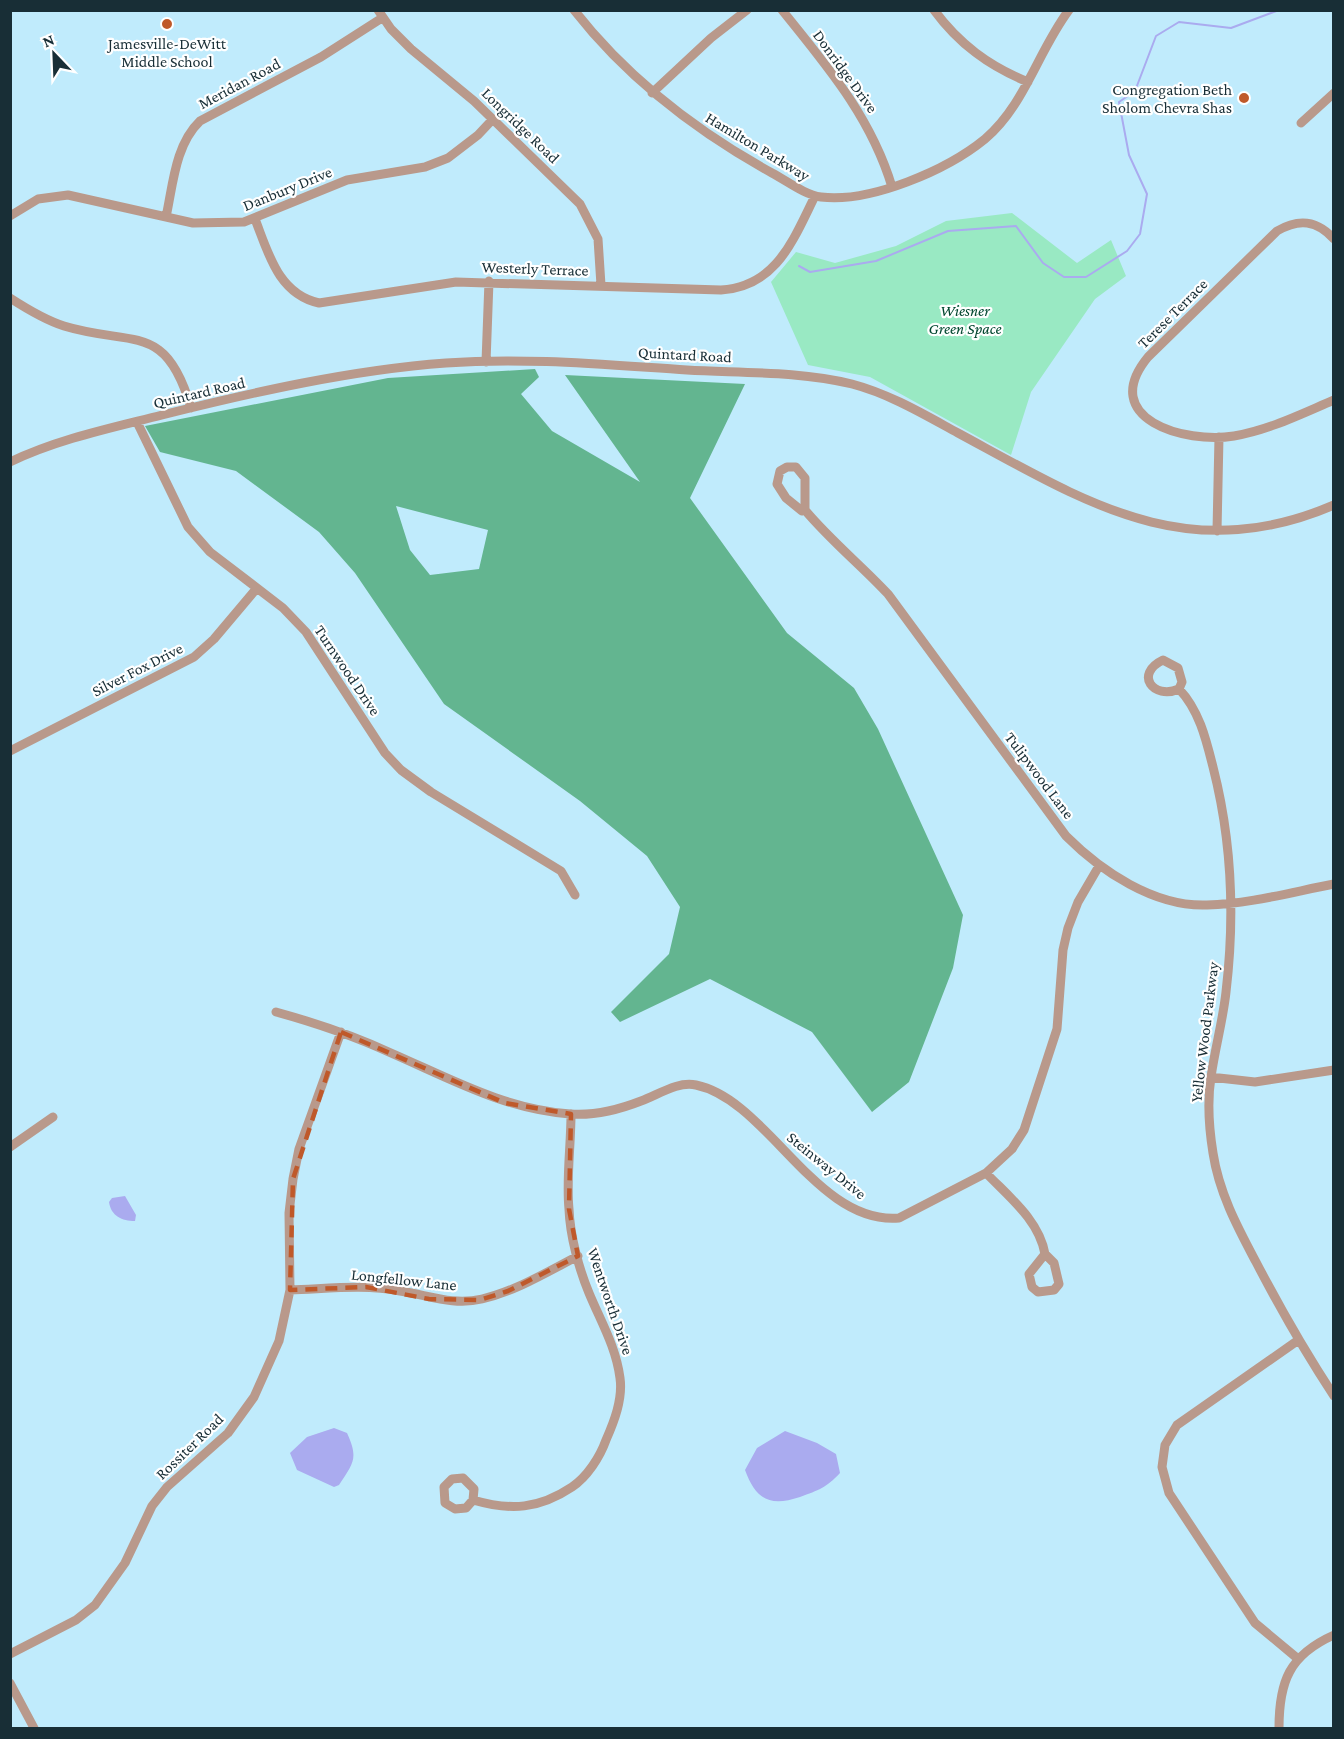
<svg xmlns="http://www.w3.org/2000/svg" width="1344" height="1739" font-family="'Crimson Pro',serif">
<style>
.green{fill:#99e9c3}
.forest{fill:#63b590;fill-rule:evenodd}
.water{fill:#aaabef}
.lines{fill:none;stroke-linecap:round;stroke-linejoin:round}
.stream{stroke:#aaabef;stroke-width:2}
.minor{stroke:#b9998b;stroke-width:9}
.marked{fill:none;stroke:#bf592a;stroke-width:4.5;stroke-dasharray:12 8;stroke-linejoin:round}
.poi-dot{fill:#bf592a;stroke:#fff;stroke-width:2}
.labels{text-anchor:middle;stroke-width:4.5;stroke-linejoin:round;paint-order:stroke}
.poi-label{font-size:16px;fill:#182e36;stroke:#fff}
.street-label{font-size:16px;fill:#182e36;stroke:#fff}
.park-label{font-size:16px;font-style:italic;fill:#00472f;stroke:#fff}
</style>
<rect width="100%" height="100%" fill="#c0ebfc"/>
<!-- green -->
<path class="green" d="M1012,213L1077,263L1111,240L1126,276L1095,299L1031,392L1011,455L870,377L808,365L771,282L796,252L835,263L896,246L946,221Z"/>
<!-- forest -->
<path class="forest" d="M535,369L539,377L521,394L552,431L640,482L565,375L745,384L690,498L787,633L854,688L878,729L963,915L953,968L909,1082L872,1112L812,1032L710,979L620,1022L611,1012L669,954L680,907L647,856L580,801L444,704L355,573L319,532L236,471L160,452L145,426L388,378ZM396,506L488,530L479,569L430,575L410,550Z"/>
<!-- water -->
<path class="water" d="M125,1196L136,1215L135,1221C122,1221 111,1216 109,1202L112,1198Z
M334,1428L347,1433C359,1459 353,1463 339,1485L334,1487L297,1470L290,1453L307,1437Z
M785,1431L817,1443L836,1454L840,1473C826,1488 819,1490 800,1497C770,1507 756,1500 745,1470L757,1448Z"/>
<g class="lines">
<!-- stream -->
<path class="stream" d="M799,266L810,272L876,261L948,231L1016,226L1043,263L1064,277H1086L1127,251L1140,234L1147,194L1129,155L1119,102L1135,91L1156,36L1179,22L1231,28L1279,10"/>
<!-- minor -->
<path class="minor" d="M378,10L391,29L411,49L474,101L580,204L598,239L601,285
M574,10C628,79 696,131 772,173C787,181 805,195 821,197C871,203 947,170 985,139C1025,105 1038,51 1069,10
M782,10C827,66 871,117 892,187
M934,10C959,44 989,66 1028,82
M652,93L711,38L747,10
M1301,123L1334,93
M10,216L38,199L68,195L193,223L244,222L347,180L425,167L448,158L478,135L493,119
M166,217C173,185 175,145 200,121L321,57L382,18
M255,219C268,252 278,294 319,303L456,282L721,290C777,286 793,240 815,196
M1334,239C1317,220 1299,218 1277,231L1148,357C1097,419 1185,444 1234,436C1269,430 1301,414 1334,400
M10,298C27,309 45,320 64,326C133,347 166,321 191,408
M486,362L489,281
M137,422L188,527L210,552L283,608L306,632L385,753L401,770L431,792L561,871L575,895
M10,462C58,439 111,428 162,415C254,392 351,370 446,363C526,357 608,365 687,370C741,373 800,371 852,384C890,394 925,415 958,433C1086,502 1186,568 1334,505
M787,467H796L805,478V510L802,511L786,498L777,484L780,471Z
M805,510C831,541 861,565 888,594L1066,836C1101,871 1154,907 1207,905C1249,904 1292,892 1334,884
M1217,531L1219,437
M1163,660L1178,668L1182,682L1179,689C1153,700 1134,674 1163,660Z
M1179,689C1199,710 1206,739 1213,767C1232,841 1235,916 1226,992C1223,1020 1215,1048 1211,1077C1207,1102 1209,1128 1213,1153C1219,1193 1238,1228 1256,1262C1280,1308 1305,1352 1334,1396
M10,751L194,657L214,639L257,588
M276,1012C316,1023 354,1036 391,1053C451,1079 504,1109 570,1114C595,1116 618,1110 641,1101C658,1095 677,1081 696,1085C768,1100 816,1225 899,1218L986,1173L1012,1149L1024,1130L1057,1029L1063,950L1068,928L1078,902L1099,866
M1210,1077L1255,1082L1334,1070
M10,1147L53,1117
M986,1173C1009,1197 1039,1220 1045,1254
M1045,1254L1054,1263L1059,1284L1054,1290L1038,1292L1032,1287L1029,1274Z
M290,1290C326,1289 364,1284 400,1291C428,1295 453,1306 482,1299C516,1291 547,1272 578,1256
M473,1500L474,1489L463,1478L452,1479L444,1487L445,1503L455,1509L466,1508L473,1500C511,1511 539,1509 572,1487C587,1477 600,1457 606,1440C614,1422 623,1399 620,1378C616,1347 601,1322 589,1293C579,1269 570,1236 569,1209C566,1180 571,1145 571,1114
M10,1654L76,1620L95,1605L125,1563L152,1506L167,1487L228,1433L254,1397L279,1341L290,1290L289,1213L293,1179L299,1149L341,1032
M1297,1658L1255,1623L1169,1493L1162,1467L1165,1445L1177,1425L1297,1341
M10,1683L34,1728
M1279,1728C1279,1682 1289,1655 1334,1635"/>
</g>
<!-- marked area -->
<path class="marked" d="M341,1032L505,1103L571,1114L569,1209L578,1256L508,1291L480,1300L429,1299L366,1287L290,1290L293,1179Z"/>
<!-- markers -->
<g class="poi-dot">
<circle cx="167" cy="24" r="6"/>
<circle cx="1244" cy="98" r="6"/>
</g>
<g class="labels">
<!-- poi labels -->
<g class="poi-label">
<text x="167" y="49">Jamesville-DeWitt<tspan x="167" dy="18">Middle School</tspan></text>
<text x="1232" y="95" text-anchor="end">Congregation Beth<tspan x="1232" dy="18">Sholom Chevra Shas</tspan></text>
</g>
<!-- street labels -->
<g class="street-label">
<text transform="translate(846 71) rotate(54)" y="6">Donridge Drive</text>
<text transform="translate(239 83) rotate(-28)" y="6">Meridan Road</text>
<text transform="translate(521 125) rotate(44)" y="6">Longridge Road</text>
<text transform="translate(758 146) rotate(31)" y="6">Hamilton Parkway</text>
<text transform="translate(287 188) rotate(-22)" y="6">Danbury Drive</text>
<text transform="translate(535 268) rotate(2)" y="6">Westerly Terrace</text>
<text transform="translate(1172 313) rotate(-45)" y="6">Terese Terrace</text>
<text transform="translate(685 354) rotate(3)" y="6">Quintard Road</text>
<text transform="translate(199 392) rotate(-13)" y="6">Quintard Road</text>
<text transform="translate(137 669) rotate(-27)" y="6">Silver Fox Drive</text>
<text transform="translate(348 670) rotate(56)" y="6">Turnwood Drive</text>
<text transform="translate(1040 775) rotate(53)" y="6">Tulipwood Lane</text>
<text transform="translate(1204 1032) rotate(-83)" y="6">Yellow Wood Parkway</text>
<text transform="translate(827 1165) rotate(39)" y="6">Steinway Drive</text>
<text transform="translate(404 1279) rotate(6)" y="6">Longfellow Lane</text>
<text transform="translate(611 1301) rotate(71)" y="6">Wentworth Drive</text>
<text transform="translate(189 1446) rotate(-44)" y="6">Rossiter Road</text>
</g>
<!-- park labels -->
<g class="park-label">
<text x="965" y="316">Wiesner<tspan x="965" dy="18">Green Space</tspan></text>
</g>
</g>
<!-- border -->
<rect width="1344" height="1739" fill="none" stroke="#182e36" stroke-width="24"/>
<!-- north arrow -->
<g transform="translate(54 54) rotate(337)" stroke="#ffffff" stroke-width="4.5" paint-order="stroke">
<path d="M0-4.5L10 22L0 15L-10 22Z" fill="#182e36"/>
<text y="-9" font-size="16" font-weight="bold" text-anchor="middle" fill="#182e36">N</text>
</g>
</svg>
